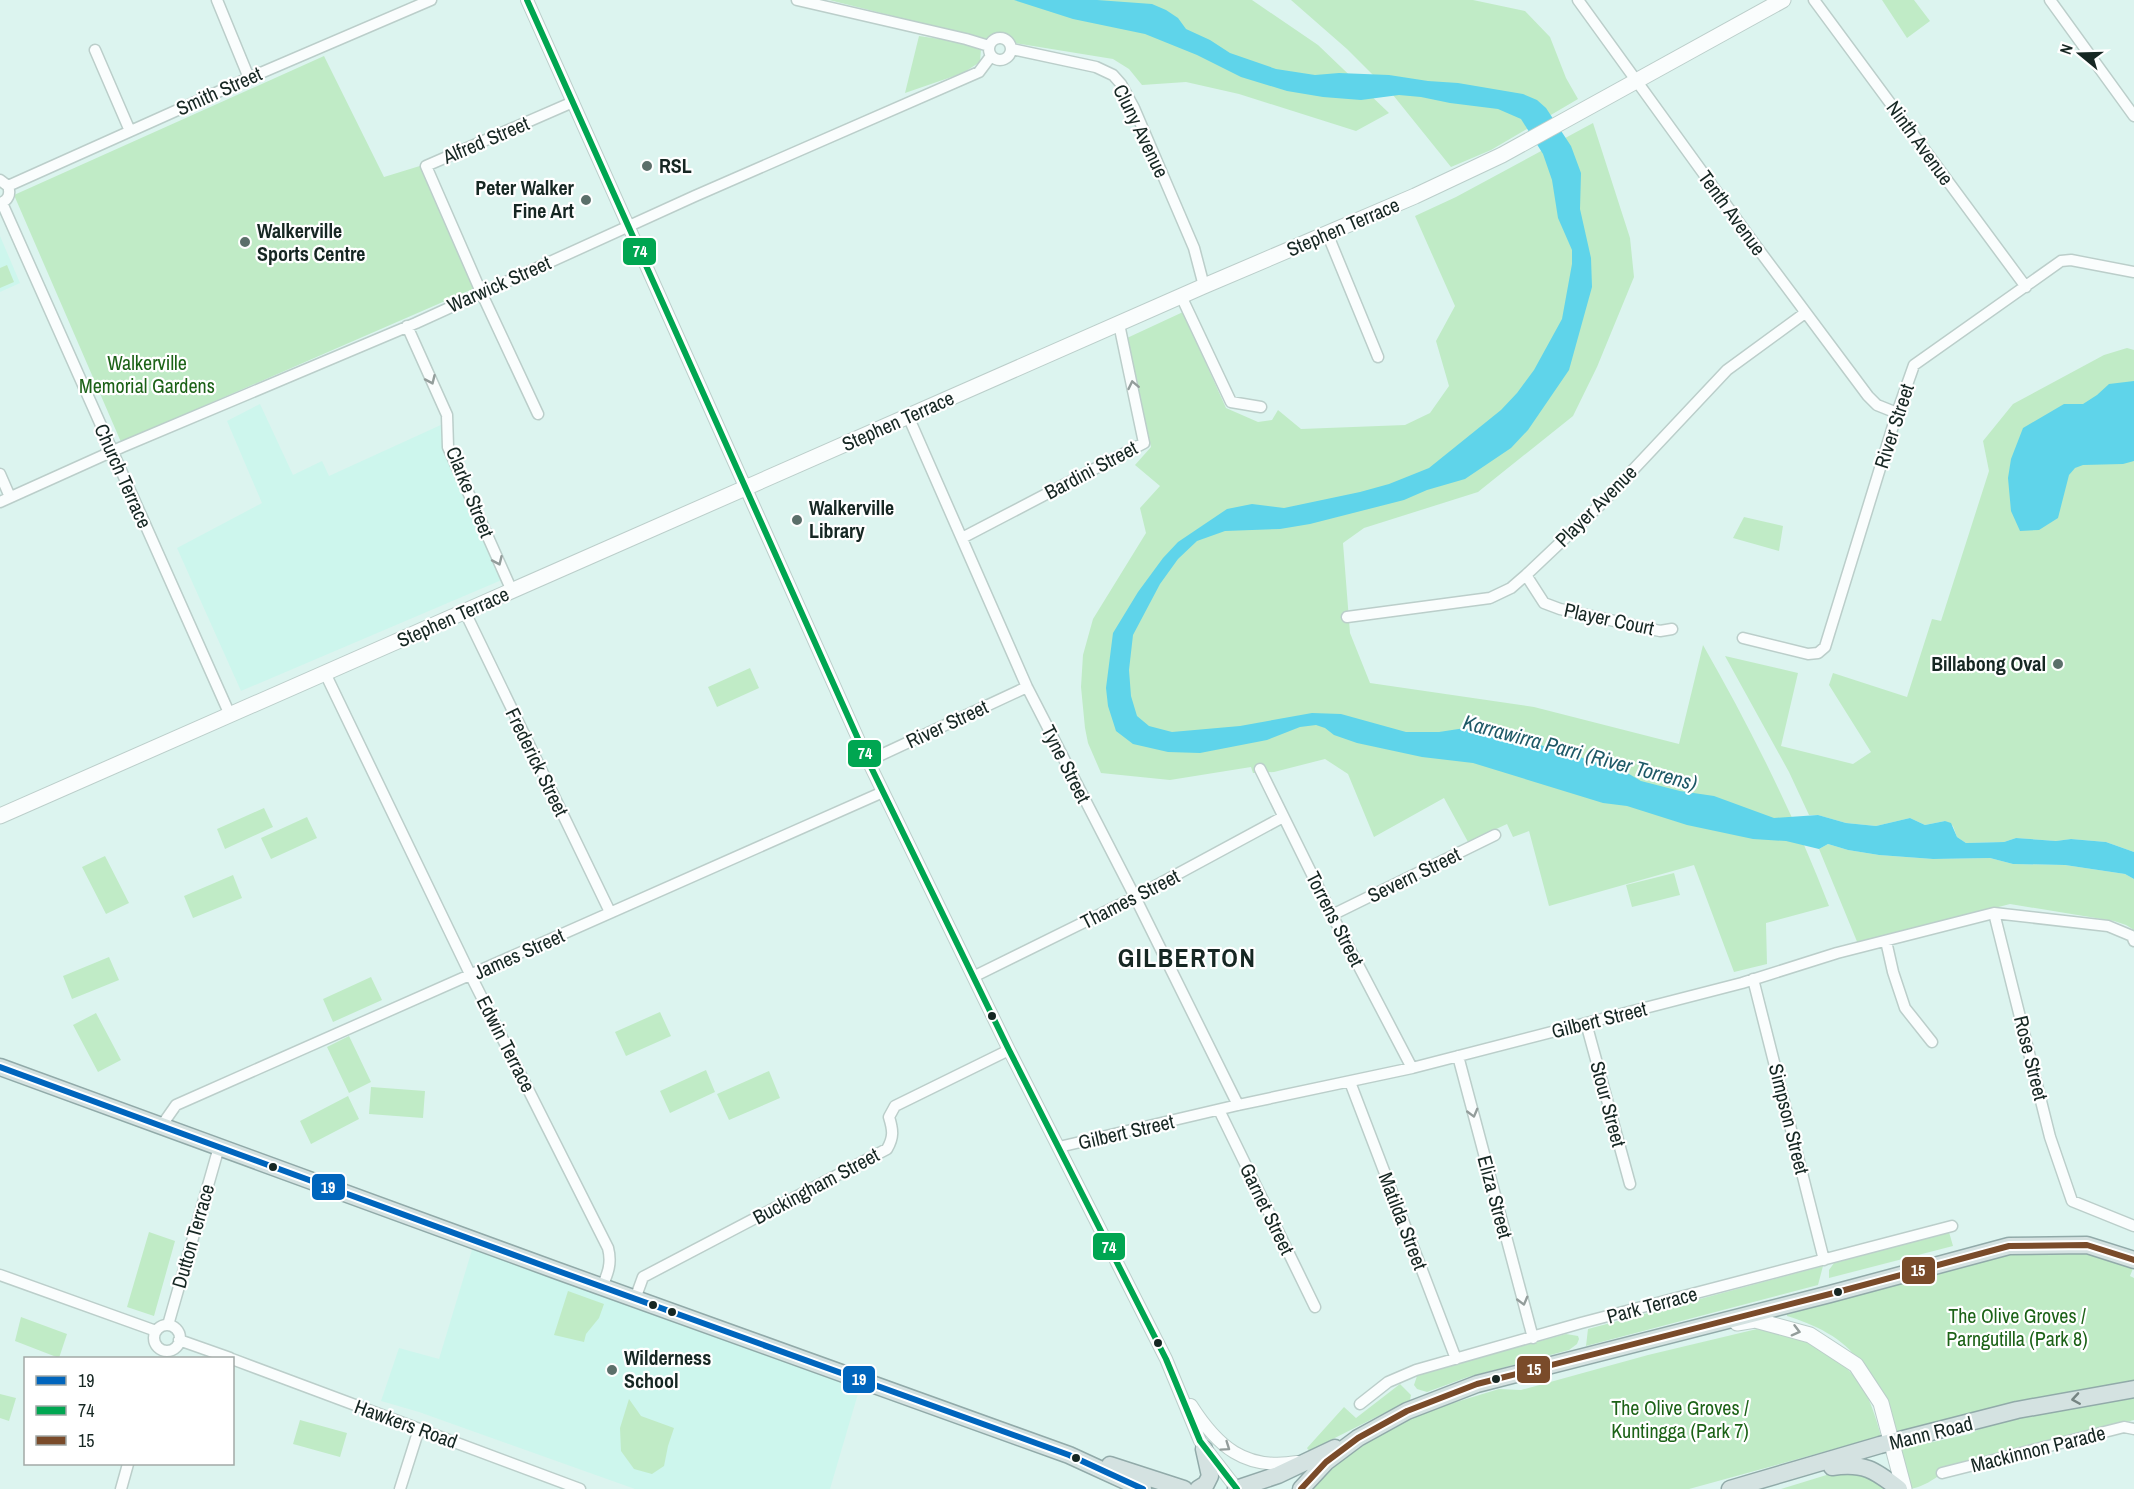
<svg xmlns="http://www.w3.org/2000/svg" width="2134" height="1489" font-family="'Archivo Narrow',sans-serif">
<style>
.built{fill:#cdf6ed}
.green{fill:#c0ebc6}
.water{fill:#5fd4ea}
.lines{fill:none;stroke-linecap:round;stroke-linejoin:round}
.minor-casing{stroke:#bbceca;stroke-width:13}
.tertiary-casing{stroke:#bbceca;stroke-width:14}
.secondary-casing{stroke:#bbceca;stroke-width:17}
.trunk-casing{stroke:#91aaa9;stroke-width:19}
.minor{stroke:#fafdfd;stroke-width:10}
.tertiary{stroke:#fafdfd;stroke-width:12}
.secondary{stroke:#fafdfd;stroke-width:15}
.trunk{stroke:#d4e2e1;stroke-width:16}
.bus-1-casing{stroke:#fff;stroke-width:10}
.bus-2-casing{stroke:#fff;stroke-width:10}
.bus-3-casing{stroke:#fff;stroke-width:10}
.bus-1{stroke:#0065bd;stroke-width:6}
.bus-2{stroke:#00a651;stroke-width:6}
.bus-3{stroke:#7a4b2a;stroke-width:6}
.oneway{stroke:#939d9b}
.oneway2{stroke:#758482}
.poi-dot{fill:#5b6f6a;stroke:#fff;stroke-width:2}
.bus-dot{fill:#162723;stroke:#fff;stroke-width:2}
.labels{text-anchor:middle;stroke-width:4.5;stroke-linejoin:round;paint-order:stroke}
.street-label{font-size:20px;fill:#162723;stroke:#fff}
.poi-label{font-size:20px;font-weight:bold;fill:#162723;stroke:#fff;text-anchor:start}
.park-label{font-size:20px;fill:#1c6217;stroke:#fff}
.water-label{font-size:21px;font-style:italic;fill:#1e5967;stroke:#fff}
.district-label{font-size:26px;font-weight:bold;letter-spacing:1.5px;fill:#162723;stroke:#fff}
.line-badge{stroke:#fff;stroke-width:2}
.badge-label{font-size:16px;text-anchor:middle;font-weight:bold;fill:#fff}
</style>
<rect width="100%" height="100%" fill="#dcf4ef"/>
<!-- built -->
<path class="built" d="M0,236L20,283L0,292Z
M260,404L293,475L322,461L329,476L443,424L504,579L241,691L177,548L262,503L227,421Z
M475,1240L862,1380L830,1489H635L419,1412L381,1401L399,1348L439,1359Z"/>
<!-- green -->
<path class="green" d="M829,0H1252L1318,45L1389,113L1356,131L1239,94L1186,82L1142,85L1129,69L1113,59L1014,43L1000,34L986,39Z
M1291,0H1473L1525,11L1550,37L1566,78L1578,99L1491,150L1451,167L1393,95L1347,49Z
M1882,0H1914L1930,21L1907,38Z
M919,36L974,44L981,49L980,62L963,73L905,93Z
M324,56L384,177L423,165L475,288L121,442L14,195Z
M1593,123L1630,238L1634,277L1597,367L1573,416L1478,492L1364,528L1343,543L1350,633L1370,683L1534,707L1679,744L1703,645C1751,729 1794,815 1829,906L1766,923L1767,964L1734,972L1694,865L1549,906L1529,831L1513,837L1507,824L1468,842L1444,798L1374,837L1348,774L1325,759L1274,772L1253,773L1251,767L1170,780L1101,773L1088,743L1085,728L1081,687L1083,655L1093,619L1146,533L1140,508L1160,486L1135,465L1151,447L1127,338L1183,312L1226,408L1258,422L1272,420L1278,410L1301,429L1405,425L1430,413L1449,386L1436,341L1455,306L1415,216L1456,197Z
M7,265L14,282L0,288V268Z
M2127,348L2134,350V852L2106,842L2071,839L2056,841L2016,838L2004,842L1966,843L1957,837L1953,826L1945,821L1925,825L1910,818L1876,826L1846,823L1818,815H1809L1789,772L1725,656L1798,673L1781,746L1853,764L1871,752L1829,685L1833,673L1907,697L1932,619L1941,621L1989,471L1983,441L2013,404L2104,355Z
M1744,517L1783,526L1779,551L1733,538Z
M750,668L759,688L717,707L708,687Z
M264,808L273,827L225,849L217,829Z
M307,817L317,838L271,859L261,838Z
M1828,844L1848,850L1879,855L1933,859L1990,858L2013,864L2065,865L2125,874L2134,879V930L2126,925L2114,921L2010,904L1858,944L1819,849Z
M105,856L129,903L106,914L82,867Z
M1674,873L1680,895L1632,907L1626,885Z
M233,875L242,898L193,918L184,896Z
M109,957L119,980L72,999L63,976Z
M371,977L382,1000L333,1022L323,999Z
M660,1012L671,1036L626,1056L615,1032Z
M96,1013L121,1060L98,1072L73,1025Z
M349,1036L371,1082L349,1093L327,1047Z
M706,1070L715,1092L670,1113L660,1091Z
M769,1071L780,1098L729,1120L717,1094Z
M371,1087L425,1091L423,1118L369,1114Z
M348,1096L359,1119L311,1144L300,1121Z
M149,1232L175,1241L154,1316L127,1307Z
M1949,1232L1953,1246L1829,1278V1270L1834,1263Z
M2010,1249L2092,1251L2134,1266L2130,1276L2134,1278V1382L1893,1435C1883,1411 1874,1385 1860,1363C1845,1338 1813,1324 1787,1316V1313Z
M1823,1266L1818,1285L1586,1346L1588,1329Z
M568,1291L604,1304L599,1318L586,1334L584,1342L554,1335Z
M21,1317L67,1334L59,1358L15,1341Z
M1757,1329C1774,1332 1791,1334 1807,1341C1834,1353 1861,1377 1871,1405C1875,1415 1878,1426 1881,1436L1689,1489H1313L1341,1460L1407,1417L1499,1389L1521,1390L1648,1355Z
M1566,1334L1578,1336L1579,1339L1577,1344L1569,1350L1468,1377L1427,1392L1417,1389L1414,1385L1417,1376L1421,1373Z
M1400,1384L1411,1395L1410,1400L1309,1451L1307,1448L1344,1407L1356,1418Z
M0,1394L16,1398L9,1421L0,1418Z
M2134,1394V1420L1946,1469C1938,1478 1920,1489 1907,1489L1896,1450L1970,1434L1995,1421Z
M629,1399L641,1416L674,1428L668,1446L664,1466L652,1474L634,1469L621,1451L620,1428Z
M300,1420L347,1433L340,1457L293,1444Z
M1846,1469L1894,1486L1882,1489H1781Z"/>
<!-- water -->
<path class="water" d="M1014,0H1097L1152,4L1166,10L1178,18L1186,29L1210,40L1230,53L1276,69L1315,75L1339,73L1389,75L1428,81L1458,83L1523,94L1537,100L1546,108L1571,146L1581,173L1580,209L1591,258L1592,287L1569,370L1528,430L1511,448L1465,479L1427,490L1404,500L1310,524L1280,529L1225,531L1197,541L1178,559L1160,584L1133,635L1129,670L1131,696L1137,716L1149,726L1172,732L1240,726L1312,713L1341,714L1406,732H1439L1465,728L1548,747L1624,771L1641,781L1680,791L1714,796L1774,818L1818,815L1846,823L1876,826L1910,818L1925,825L1945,821L1951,823L1957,837L1966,843L2004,842L2016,838L2056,841L2071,839L2106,842L2134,852V879L2125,874L2065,865L2013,864L1990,858L1933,859L1879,855L1848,850L1828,844L1819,849L1786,841L1753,839L1687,825L1627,806L1603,803L1473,763L1422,757L1357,743L1334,735L1325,728L1316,725L1300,727L1267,740L1200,753L1168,752L1133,744L1116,731L1108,706L1106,688L1113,633L1138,592L1163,558L1178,542L1227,509L1252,504L1284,508L1360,492L1389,484L1429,468L1501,410L1517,393L1534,370L1562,319L1572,264V250L1558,218L1552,180L1543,154L1521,119L1498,109L1450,103L1421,97L1399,95L1361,100L1323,97L1287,91L1241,77L1197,55L1145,34L1073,19Z
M2134,381V461L2123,464L2083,465L2075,468L2069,475L2058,518L2039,530L2020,531L2011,511L2008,478L2011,459L2023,428L2064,404H2083L2097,395L2109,384Z"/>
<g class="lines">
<defs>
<path id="minor" d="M217,0L249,78
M797,0L966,39L989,46
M1578,0L1753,242L1868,396L1877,405L1897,413
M1814,0L2026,287
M2050,0L2134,116
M989 49a11 11 0 1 1 22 0a11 11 0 1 1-22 0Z
M1012,49L1096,67L1113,75L1121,84L1134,108L1194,248L1204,286
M95,50L130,131
M0,180L8,186C11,194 8,201 0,203
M8,186L249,78L431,0
M2,203L230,715
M1327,233L1378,357
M1181,296L1231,402L1261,407
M407,326L447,415L448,447L512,591
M538,414L481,292L426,166L573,102
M908,416L1027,687L1135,897L1238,1105
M0,474L10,497
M0,502L122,447L416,323L695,196L979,72L991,56
M962,538L1144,443L1119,324
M1526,575L1544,603L1560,609L1660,631L1672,629
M465,612L610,912
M1347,617L1490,598L1511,588L1526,575L1600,505L1727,370L1805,313
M1743,638L1808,654L1818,653L1825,647L1897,413L1914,365L2061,261L2071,260L2134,272
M325,673L471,976L608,1248C612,1263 608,1273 602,1287
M868,761L1027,687
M1260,769L1332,915L1412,1068
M1994,913L2050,1137L2072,1201L2134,1226
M1332,915L1495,835
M1886,941L1893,972L1905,1008L1932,1042
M975,976L1135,897L1283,817
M1753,979L1824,1260
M1586,1023L1630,1184
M1458,1056L1533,1338
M1350,1082L1456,1359
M1219,1110L1315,1307
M162,1125L176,1105L883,792
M1059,1147L1238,1105L1412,1068L1742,983L1837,953L1994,913L2108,926L2132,936L2134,941
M0,1275L156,1331
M635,1299L643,1277L887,1149C894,1137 893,1130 889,1117L895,1106L1009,1050
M168,1325L219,1147
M154 1338a13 13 0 1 1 26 0a13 13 0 1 1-26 0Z
M179,1340L230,1358
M232,1359L580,1489
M1360,1404L1388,1382L1416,1370L1581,1323L1952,1226
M1942,1473L2124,1427L2134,1429
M121,1489L128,1464
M400,1489L419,1429"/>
<path id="tertiary" d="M527,0L868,761L1009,1050L1166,1359L1200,1441L1237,1489
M1191,1405C1217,1446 1245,1471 1297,1462"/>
<path id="secondary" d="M0,816L1204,286L1415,196L1502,155L1783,0
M1737,1323L1755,1320L1810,1335L1856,1365L1881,1403L1904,1489"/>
<path id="trunk" d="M0,1067L558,1271L1069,1455L1143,1489
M1110,1465L1184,1489
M1832,1467C1863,1462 1875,1470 1899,1489
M1198,1489L1206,1484L1210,1476L1204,1449
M1236,1489L1278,1475L1335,1448
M1301,1489L1326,1462L1358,1438L1407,1411L1477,1384L1830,1294L2009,1246L2087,1245L2134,1260
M1730,1489L1880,1445L2017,1410L2134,1389"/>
</defs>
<!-- minor casing -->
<use href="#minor" class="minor-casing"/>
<!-- tertiary casing -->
<use href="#tertiary" class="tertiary-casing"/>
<!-- secondary casing -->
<use href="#secondary" class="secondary-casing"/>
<!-- trunk casing -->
<use href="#trunk" class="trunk-casing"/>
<!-- minor -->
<use href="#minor" class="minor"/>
<!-- tertiary -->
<use href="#tertiary" class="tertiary"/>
<!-- secondary -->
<use href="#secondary" class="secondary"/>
<!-- trunk -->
<use href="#trunk" class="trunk"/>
<defs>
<path id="bus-1" d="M0,1067L558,1271L1069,1455L1143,1489"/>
<path id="bus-2" d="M527,0L868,761L1009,1050L1166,1359L1200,1441L1237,1489"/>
<path id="bus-3" d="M1301,1489L1326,1462L1358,1438L1407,1411L1477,1384L1830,1294L2009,1246L2087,1245L2134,1260"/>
</defs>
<!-- bus-1 casing -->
<use href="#bus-1" class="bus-1-casing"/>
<!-- bus-2 casing -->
<use href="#bus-2" class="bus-2-casing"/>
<!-- bus-3 casing -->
<use href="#bus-3" class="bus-3-casing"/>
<!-- bus-1 -->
<use href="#bus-1" class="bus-1"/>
<!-- bus-2 -->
<use href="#bus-2" class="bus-2"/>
<!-- bus-3 -->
<use href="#bus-3" class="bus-3"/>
</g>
<!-- one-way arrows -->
<defs><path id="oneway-chevron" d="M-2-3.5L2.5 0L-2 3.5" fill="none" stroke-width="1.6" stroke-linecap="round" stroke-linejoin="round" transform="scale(1.5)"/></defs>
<g class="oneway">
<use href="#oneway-chevron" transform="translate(431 380) rotate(66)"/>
<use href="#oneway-chevron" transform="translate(1133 385) rotate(-102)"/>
<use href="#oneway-chevron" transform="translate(498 561) rotate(66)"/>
<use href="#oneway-chevron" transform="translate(1473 1113) rotate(75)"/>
<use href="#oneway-chevron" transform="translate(1523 1301) rotate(75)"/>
<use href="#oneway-chevron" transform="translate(1796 1331) rotate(15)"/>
<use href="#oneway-chevron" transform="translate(1226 1447) rotate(35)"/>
</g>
<use class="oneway2" href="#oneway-chevron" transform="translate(2076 1399) rotate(171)"/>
<!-- markers -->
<g class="poi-dot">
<circle cx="647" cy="166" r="6"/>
<circle cx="586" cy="200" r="6"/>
<circle cx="245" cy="242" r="6"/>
<circle cx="797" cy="520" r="6"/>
<circle cx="2058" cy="664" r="6"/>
<circle cx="612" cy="1370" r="6"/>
</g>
<g class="bus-dot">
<circle cx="992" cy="1016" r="5"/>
<circle cx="273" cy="1167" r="5"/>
<circle cx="1838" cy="1292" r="5"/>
<circle cx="653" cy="1305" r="5"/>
<circle cx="672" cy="1312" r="5"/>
<circle cx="1158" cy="1343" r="5"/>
<circle cx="1496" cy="1379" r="5"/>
<circle cx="1076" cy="1458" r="5"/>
</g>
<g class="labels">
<!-- street labels -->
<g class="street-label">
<text transform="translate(219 91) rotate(-24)" y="7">Smith Street</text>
<text transform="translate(1141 131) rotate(64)" y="7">Cluny Avenue</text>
<text transform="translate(486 140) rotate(-23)" y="7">Alfred Street</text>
<text transform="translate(1920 143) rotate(54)" y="7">Ninth Avenue</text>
<text transform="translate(1732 213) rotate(54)" y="7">Tenth Avenue</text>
<text transform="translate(1343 227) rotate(-23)" y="7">Stephen Terrace</text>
<text transform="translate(499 284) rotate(-24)" y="7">Warwick Street</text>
<text transform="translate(898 421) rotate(-24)" y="7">Stephen Terrace</text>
<text transform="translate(1894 426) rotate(-72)" y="7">River Street</text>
<text transform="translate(1091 470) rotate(-28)" y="7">Bardini Street</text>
<text transform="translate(123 476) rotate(66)" y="7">Church Terrace</text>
<text transform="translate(470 492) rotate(68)" y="7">Clarke Street</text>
<text transform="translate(1596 506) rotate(-45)" y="7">Player Avenue</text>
<text transform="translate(453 617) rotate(-24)" y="7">Stephen Terrace</text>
<text transform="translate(1609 619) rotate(12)" y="7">Player Court</text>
<text transform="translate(947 724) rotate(-25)" y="7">River Street</text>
<text transform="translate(537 762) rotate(64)" y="7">Frederick Street</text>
<text transform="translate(1066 764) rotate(63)" y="7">Tyne Street</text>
<text transform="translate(1414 875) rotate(-26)" y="7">Severn Street</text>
<text transform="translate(1130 899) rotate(-27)" y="7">Thames Street</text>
<text transform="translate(1335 919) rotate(63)" y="7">Torrens Street</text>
<text transform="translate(519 954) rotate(-24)" y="7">James Street</text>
<text transform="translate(1599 1020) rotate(-14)" y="7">Gilbert Street</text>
<text transform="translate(506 1044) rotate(63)" y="7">Edwin Terrace</text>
<text transform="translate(2031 1058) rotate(76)" y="7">Rose Street</text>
<text transform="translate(1608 1104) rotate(75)" y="7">Stour Street</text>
<text transform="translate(1789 1119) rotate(76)" y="7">Simpson Street</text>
<text transform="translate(1126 1132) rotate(-13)" y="7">Gilbert Street</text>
<text transform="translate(816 1186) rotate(-28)" y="7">Buckingham Street</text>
<text transform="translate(1495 1197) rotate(75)" y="7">Eliza Street</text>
<text transform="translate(1267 1209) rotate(64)" y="7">Garnet Street</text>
<text transform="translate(1403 1221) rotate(69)" y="7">Matilda Street</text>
<text transform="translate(193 1236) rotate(-74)" y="7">Dutton Terrace</text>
<text transform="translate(1652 1305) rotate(-15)" y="7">Park Terrace</text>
<text transform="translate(406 1424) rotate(20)" y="7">Hawkers Road</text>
<text transform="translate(1931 1433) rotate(-14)" y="7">Mann Road</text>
<text transform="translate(2038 1449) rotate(-14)" y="7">Mackinnon Parade</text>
</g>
<!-- poi labels -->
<g class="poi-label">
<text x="659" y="173">RSL</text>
<text x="574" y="195" text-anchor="end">Peter Walker<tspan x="574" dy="23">Fine Art</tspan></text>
<text x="257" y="238">Walkerville<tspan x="257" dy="23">Sports Centre</tspan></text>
<text x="809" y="515">Walkerville<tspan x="809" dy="23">Library</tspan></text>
<text x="2046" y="671" text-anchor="end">Billabong Oval</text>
<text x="624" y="1365">Wilderness<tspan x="624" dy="23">School</tspan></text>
</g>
<!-- park labels -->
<g class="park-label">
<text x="147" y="370">Walkerville<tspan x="147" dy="23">Memorial Gardens</tspan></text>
<text x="2017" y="1323">The Olive Groves /<tspan x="2017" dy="23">Parngutilla (Park 8)</tspan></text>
<text x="1680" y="1415">The Olive Groves /<tspan x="1680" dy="23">Kuntingga (Park 7)</tspan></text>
</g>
<!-- water labels -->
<g class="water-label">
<text transform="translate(1580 753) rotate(15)" y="7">Karrawirra Parri (River Torrens)</text>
</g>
<!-- district labels -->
<g class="district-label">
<text x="1187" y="967">GILBERTON</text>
</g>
</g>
<g class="line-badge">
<rect x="622" y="237" width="35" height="29" rx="6" fill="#00a651"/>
<rect x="847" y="739" width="35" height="29" rx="6" fill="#00a651"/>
<rect x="311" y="1173" width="35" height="28" rx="6" fill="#0065bd"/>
<rect x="1092" y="1232" width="34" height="29" rx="6" fill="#00a651"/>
<rect x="1901" y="1256" width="35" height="29" rx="6" fill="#7a4b2a"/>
<rect x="1516" y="1355" width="35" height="29" rx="6" fill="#7a4b2a"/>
<rect x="842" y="1365" width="34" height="29" rx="6" fill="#0065bd"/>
</g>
<g class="badge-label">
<text x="640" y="257">74</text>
<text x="865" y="759">74</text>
<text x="328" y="1193">19</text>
<text x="1109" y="1253">74</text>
<text x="1918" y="1276">15</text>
<text x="1534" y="1375">15</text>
<text x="859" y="1385">19</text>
</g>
<!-- legend -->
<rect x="24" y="1357" width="210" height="108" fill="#ffffff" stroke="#a2a9a7" stroke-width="1.5"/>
<rect x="36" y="1376" width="30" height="9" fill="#0065bd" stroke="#a2a9a7" stroke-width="1.5"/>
<text x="78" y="1387" font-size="18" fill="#162723">19</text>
<rect x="36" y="1406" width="30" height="9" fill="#00a651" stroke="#a2a9a7" stroke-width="1.5"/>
<text x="78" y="1417" font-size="18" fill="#162723">74</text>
<rect x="36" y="1436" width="30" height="9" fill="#7a4b2a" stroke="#a2a9a7" stroke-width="1.5"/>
<text x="78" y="1447" font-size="18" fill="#162723">15</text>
<!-- north arrow -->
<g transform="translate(2080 54) rotate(289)" stroke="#ffffff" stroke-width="4.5" paint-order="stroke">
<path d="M0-4.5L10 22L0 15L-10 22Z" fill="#162723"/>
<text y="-9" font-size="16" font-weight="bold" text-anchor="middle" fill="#162723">N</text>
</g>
</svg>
